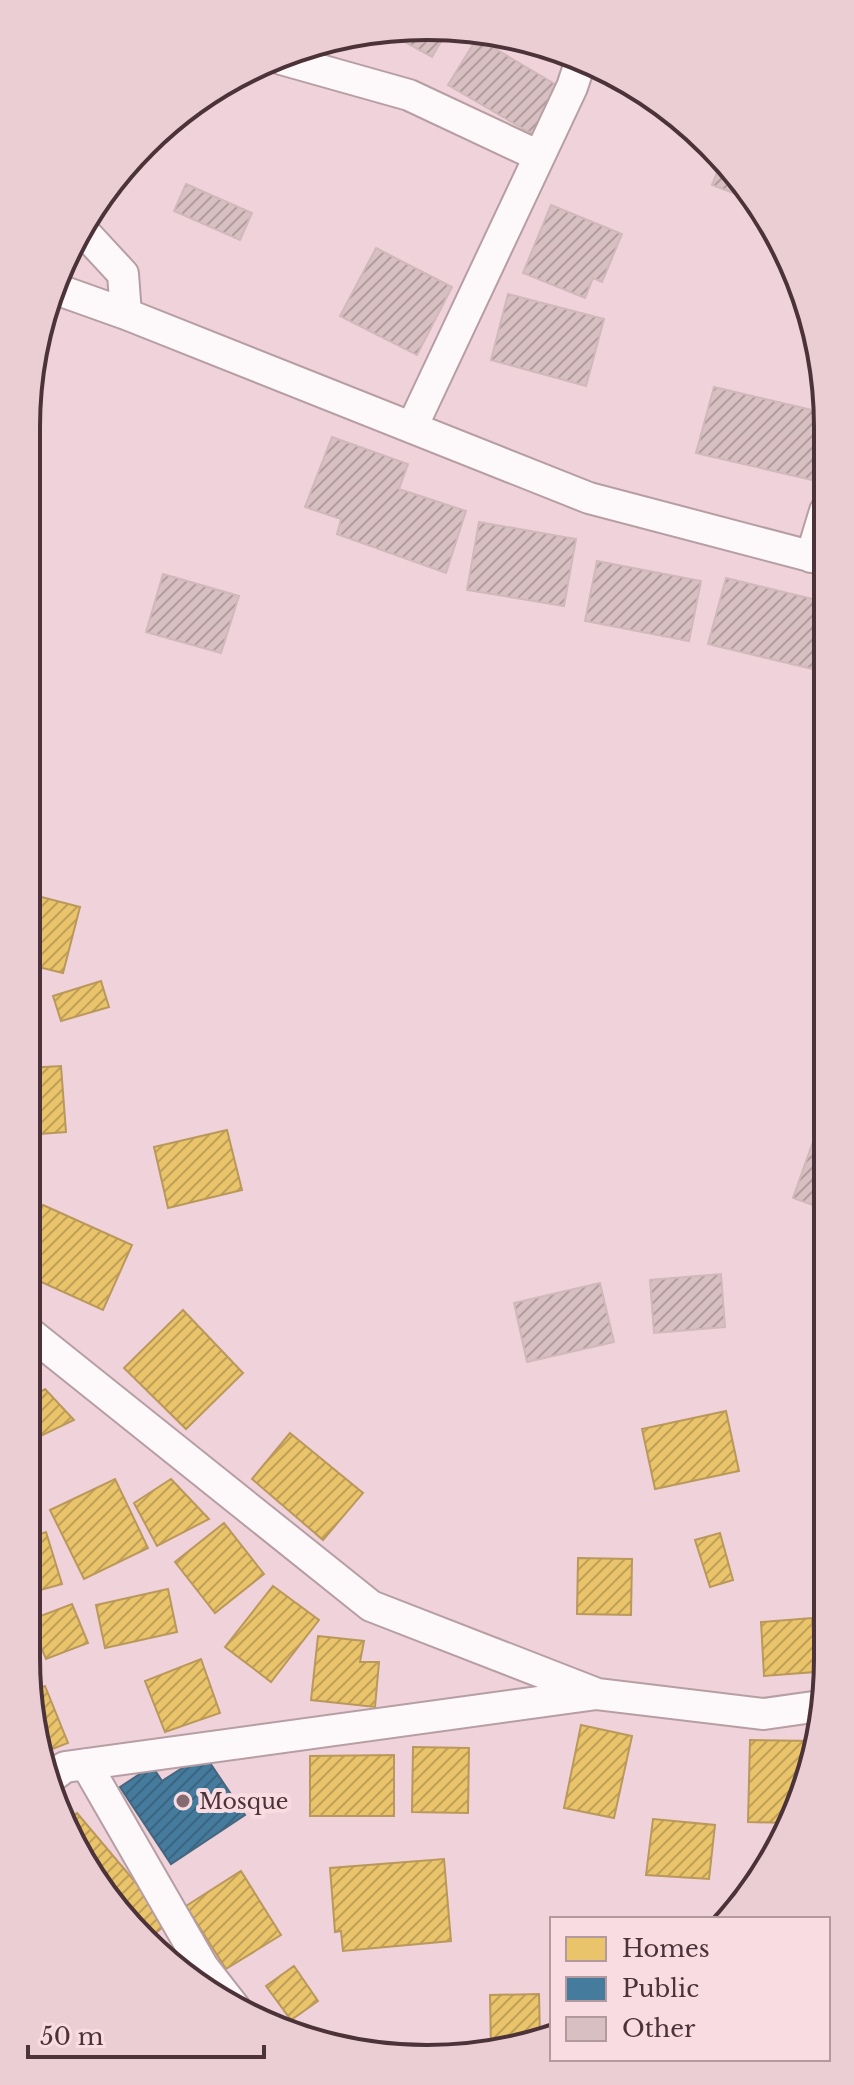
<svg xmlns="http://www.w3.org/2000/svg" width="854" height="2085" font-family="'Libre Baskerville',serif">
<style>
.homes{fill:url(#homes-hatch);stroke:#ba985b;stroke-width:2}
.public{fill:url(#public-hatch);stroke:#47657f;stroke-width:2}
.building{fill:url(#building-hatch);stroke:#d1b8ba;stroke-width:2}
.lines{fill:none;stroke-linecap:round;stroke-linejoin:round}
.minor-casing{stroke:#b69ea4;stroke-width:34}
.minor{stroke:#fdf8f9;stroke-width:30}
.poi-dot{fill:#856a71;stroke:#f8dce2;stroke-width:3}
.labels{text-anchor:middle;stroke-width:8;stroke-linejoin:round;paint-order:stroke}
.poi-label{font-size:22px;fill:#4c3239;stroke:#f8dce2;text-anchor:start}
.rim{fill:none;stroke:#4c3239;stroke-width:4}
</style>
<defs>
<pattern id="homes-hatch" width="6" height="6" patternUnits="userSpaceOnUse" patternTransform="scale(2)"><rect width="6" height="6" fill="#e9c46a"/><path d="M-1 1l2-2M0 6l6-6M5 7l2-2" fill="none" stroke="#bfa058"/></pattern>
<pattern id="public-hatch" width="6" height="6" patternUnits="userSpaceOnUse" patternTransform="scale(2)"><rect width="6" height="6" fill="#457b9d"/><path d="M-1 1l2-2M0 6l6-6M5 7l2-2" fill="none" stroke="#3c6581"/></pattern>
<pattern id="building-hatch" width="6" height="6" patternUnits="userSpaceOnUse" patternTransform="scale(2)"><rect width="6" height="6" fill="#d8bfc1"/><path d="M-1 1l2-2M0 6l6-6M5 7l2-2" fill="none" stroke="#b19c9e"/></pattern>
</defs>
<rect width="100%" height="100%" fill="#f0d3da"/>
<!-- homes -->
<path class="homes" d="M26,893L80,907L63,973L26,964Z
M101,981L109,1007L61,1021L53,996Z
M61,1066L66,1132L26,1135V1068Z
M227,1130L242,1190L168,1208L154,1147Z
M43,1205L132,1245L103,1310L26,1275V1242Z
M183,1310L243,1373L186,1429L124,1368Z
M26,1365L36,1387L26,1391Z
M45,1389L74,1420L26,1443V1401Z
M726,1411L739,1471L655,1489L642,1429Z
M290,1433L363,1493L323,1540L252,1479Z
M115,1479L148,1548L84,1579L50,1510Z
M171,1479L209,1519L157,1546L134,1503Z
M224,1523L264,1574L215,1613L175,1562Z
M46,1532L62,1584L26,1594V1539Z
M720,1533L733,1580L710,1587L695,1540Z
M578,1558L632,1559L631,1615L577,1614Z
M273,1586L319,1620L271,1682L225,1647Z
M168,1589L177,1632L105,1648L96,1605Z
M72,1604L88,1643L46,1659L30,1620Z
M812,1618L815,1672L764,1676L761,1622Z
M318,1636L364,1641L360,1662H379L375,1707L311,1700Z
M201,1659L220,1713L165,1732L145,1681Z
M45,1686L68,1743L42,1753L31,1691Z
M581,1725L632,1736L614,1818L564,1808Z
M750,1740L814,1741L807,1786L787,1823L748,1822Z
M413,1747L469,1748L468,1813L412,1812Z
M394,1755V1816H310V1756Z
M77,1813L169,1922L147,1940L125,1922L67,1822Z
M653,1819L715,1825L709,1879L646,1875Z
M444,1859L451,1941L343,1951L341,1931L335,1932L330,1868Z
M241,1871L281,1935L226,1969L186,1906Z
M294,1966L318,2001L291,2020L266,1986Z
M539,1994L540,2038L514,2048H491L490,1995Z"/>
<!-- public -->
<path class="public" d="M204,1754L245,1815L171,1864L120,1787L152,1766L162,1781Z"/>
<!-- building -->
<path class="building" d="M400,27L446,33L432,57L385,31Z
M477,38L560,87L532,134L448,85Z
M723,158L729,163L752,200L712,185Z
M186,184L252,213L240,240L174,211Z
M551,205L622,234L602,282L593,278L585,298L523,273Z
M376,248L452,287L417,355L340,316Z
M508,294L604,319L586,386L491,360Z
M714,387L825,413V483L696,453Z
M332,437L408,464L399,489L466,511L446,573L337,534L341,519L305,507Z
M479,522L576,539L564,606L467,590Z
M597,561L701,581L689,641L585,621Z
M163,574L239,596L221,653L146,632Z
M726,578L825,602V656L821,671L708,644Z
M826,1105L827,1210L793,1198Z
M721,1274L725,1327L654,1333L650,1280Z
M600,1283L614,1342L527,1362L514,1303Z"/>
<g class="lines">
<defs>
<path id="minor" d="M281,59L409,95L539,156
M85,233L123,274L126,314
M53,288L126,314L589,498L825,560
M412,427L572,87L581,60
M811,557L825,511
M26,1330L371,1606L595,1693
M86,1764L203,1967L235,2008
M46,1781L65,1767L597,1694L764,1714L820,1706"/>
</defs>
<!-- minor casing -->
<use href="#minor" class="minor-casing"/>
<!-- minor -->
<use href="#minor" class="minor"/>
</g>
<!-- markers -->
<circle class="poi-dot" cx="183" cy="1801" r="8"/>
<g class="labels">
<!-- poi labels -->
<g class="poi-label">
<text x="199" y="1809">Mosque</text>
</g>
</g>
<!-- crop -->
<path d="M0 0H854V2085H0ZM427 40H427A387 387 0 0 1 814 427V1658A387 387 0 0 1 427 2045H427A387 387 0 0 1 40 1658V427A387 387 0 0 1 427 40Z" fill="#eaced4" fill-rule="evenodd"/>
<path class="rim" d="M427 40H427A387 387 0 0 1 814 427V1658A387 387 0 0 1 427 2045H427A387 387 0 0 1 40 1658V427A387 387 0 0 1 427 40Z"/>
<!-- legend -->
<rect x="550" y="1917" width="280" height="144" fill="#f8dce2" stroke="#b3989e" stroke-width="2"/>
<rect x="566" y="1937" width="40" height="24" fill="#e9c46a" stroke="#b3989e" stroke-width="2"/>
<text x="622" y="1957" font-size="24" fill="#4c3239">Homes</text>
<rect x="566" y="1977" width="40" height="24" fill="#457b9d" stroke="#b3989e" stroke-width="2"/>
<text x="622" y="1997" font-size="24" fill="#4c3239">Public</text>
<rect x="566" y="2017" width="40" height="24" fill="#d8bfc1" stroke="#b3989e" stroke-width="2"/>
<text x="622" y="2037" font-size="24" fill="#4c3239">Other</text>
<!-- scale -->
<path d="M28 2045v12h236v-12" fill="none" stroke="#4c3239" stroke-width="4"/>
<text x="40" y="2045" font-size="24" fill="#4c3239" stroke="#f8dce2" stroke-width="6" paint-order="stroke">50 m</text>
</svg>
